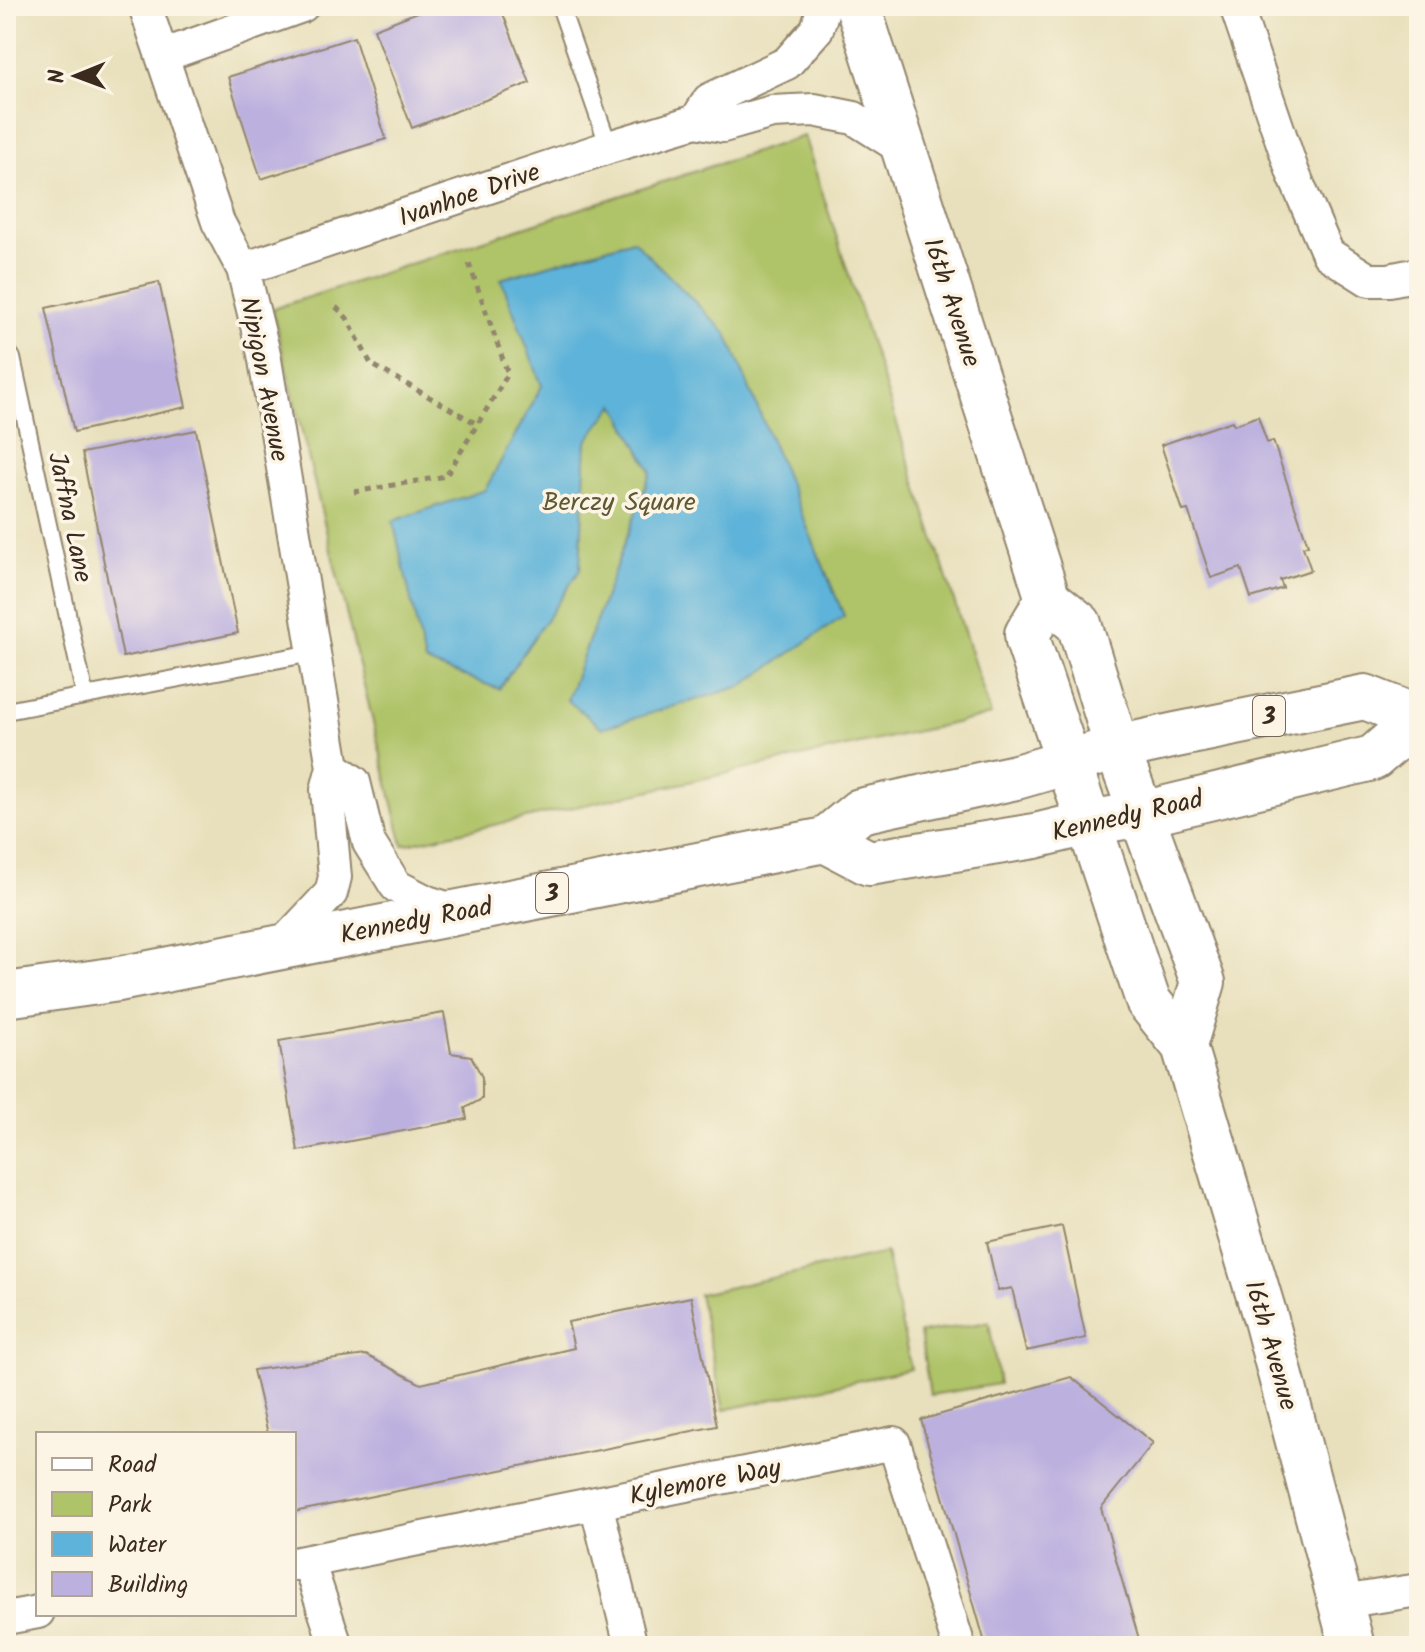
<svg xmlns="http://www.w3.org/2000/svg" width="1425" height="1652" font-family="Kalam,sans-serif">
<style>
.green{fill:#afc368;stroke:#757643;stroke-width:2}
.water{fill:#5db3d9;stroke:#4c6e7c;stroke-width:2}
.building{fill:#bcb0df}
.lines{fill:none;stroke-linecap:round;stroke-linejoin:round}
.lane-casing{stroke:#92856d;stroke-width:20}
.street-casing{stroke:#92856d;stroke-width:36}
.secondary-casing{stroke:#92856d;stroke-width:48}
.primary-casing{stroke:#92856d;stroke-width:48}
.path{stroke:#92856d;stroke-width:5;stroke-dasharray:6 6;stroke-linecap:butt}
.lane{stroke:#fff;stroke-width:16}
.street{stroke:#fff;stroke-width:32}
.secondary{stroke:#fff;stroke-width:44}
.primary{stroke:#fff;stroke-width:44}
.labels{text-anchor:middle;stroke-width:7;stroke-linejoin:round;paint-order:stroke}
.shield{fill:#fcf5e5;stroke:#75675a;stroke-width:2}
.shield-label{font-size:24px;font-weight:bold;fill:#3b2a1e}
.street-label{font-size:26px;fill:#3b2a1e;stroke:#fcf5e5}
.park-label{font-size:26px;fill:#5e5834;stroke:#fcf5e5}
</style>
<rect width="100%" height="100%" fill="#fcf5e5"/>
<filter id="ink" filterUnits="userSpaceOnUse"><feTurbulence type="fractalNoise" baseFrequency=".0125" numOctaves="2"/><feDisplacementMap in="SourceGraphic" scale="16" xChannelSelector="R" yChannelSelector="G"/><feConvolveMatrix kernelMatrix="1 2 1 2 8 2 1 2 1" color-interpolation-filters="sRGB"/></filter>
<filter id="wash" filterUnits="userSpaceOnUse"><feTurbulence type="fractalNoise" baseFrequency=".006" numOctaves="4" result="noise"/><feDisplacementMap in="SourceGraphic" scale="32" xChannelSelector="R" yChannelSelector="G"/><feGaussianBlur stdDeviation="1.8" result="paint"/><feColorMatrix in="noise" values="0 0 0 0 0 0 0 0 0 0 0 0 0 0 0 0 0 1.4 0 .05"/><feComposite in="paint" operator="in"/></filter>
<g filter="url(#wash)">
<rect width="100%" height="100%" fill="#e8e0bc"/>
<!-- green -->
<path class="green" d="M804,136L991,715L403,845L272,309Z
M886,1253L911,1369L724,1410L699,1294Z
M989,1322L999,1384L930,1395L920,1333Z"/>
<!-- water -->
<path class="water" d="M633,240L727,334L844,616L742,686L602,728L567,700L651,471L615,404L586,442L580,570L499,689L425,662L393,521L485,490L542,386L501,279Z"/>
<g id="blocks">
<!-- building -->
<path class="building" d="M433,6H500L530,83L412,128L374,29Z
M354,37L386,139L261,179L228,77Z
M159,282L186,407L74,432L46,308Z
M1258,416L1267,443L1273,441L1308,545L1303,547L1311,570L1280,580L1283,588L1251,598L1241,568L1211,578L1188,510L1183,511L1161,445L1232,421L1234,425Z
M196,430L238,633L123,657L82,453Z
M444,1013L451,1053L471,1056L482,1077V1099L465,1108L467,1119L298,1151L279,1041Z
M1062,1226L1086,1338L1026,1351L1012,1288L998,1291L987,1242Z
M691,1297L717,1426L294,1512V1434H268L253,1370L366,1355L421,1384L574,1348L568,1322Z
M1071,1377L1153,1443L1101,1508L1141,1646H986L921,1420Z"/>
</g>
</g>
<g filter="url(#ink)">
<use href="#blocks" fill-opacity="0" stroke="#92856d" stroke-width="2"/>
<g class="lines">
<defs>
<path id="lane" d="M560,6L609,147
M6,349L12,358L85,696
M6,711L312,653"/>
<path id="street" d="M145,6L218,222L243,269L264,354L333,767L327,790L335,877L331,893L280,947
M1236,6L1293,173L1328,254L1369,280H1389L1419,274
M162,56L302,6
M696,121L709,100L787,63L817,29L824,6
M243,269L609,147L696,121L723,126L772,112L814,110L854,118L903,149
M333,767L354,782L369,843L396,886L427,902L459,912
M596,1503L631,1646
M308,1561L336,1646
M294,1564L894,1443L959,1646
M1341,1602L1419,1590
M6,1618L38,1612"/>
<path id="secondary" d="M858,6L1048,599L1079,624L1117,748L1203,982L1184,1046
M1048,599L1027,634L1028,641L1148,1001L1184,1046L1266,1320L1352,1646"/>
<path id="primary" d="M825,840L869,863L1035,836L1088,823L1142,814L1373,758L1419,718
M6,995L119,979L825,840L860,811L1016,777L1117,748L1176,735L1365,697L1418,718"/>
</defs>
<!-- lane casing -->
<use href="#lane" class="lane-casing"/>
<!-- street casing -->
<use href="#street" class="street-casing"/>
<!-- secondary casing -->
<use href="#secondary" class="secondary-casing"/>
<!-- primary casing -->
<use href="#primary" class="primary-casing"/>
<!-- path -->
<path class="path" d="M336,307L347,318L371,364L477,424
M354,492L446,476L508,374L469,263"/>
<!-- lane -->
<use href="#lane" class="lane"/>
<!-- street -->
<use href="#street" class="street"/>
<!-- secondary -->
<use href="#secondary" class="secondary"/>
<!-- primary -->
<use href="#primary" class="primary"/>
</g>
</g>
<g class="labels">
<!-- shield labels -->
<g class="shield">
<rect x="1253" y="696" width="32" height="40" rx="6"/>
<rect x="536" y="873" width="32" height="40" rx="6"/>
</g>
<g class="shield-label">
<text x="1269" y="724">3</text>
<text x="552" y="901">3</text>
</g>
<!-- street labels -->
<g class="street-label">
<text transform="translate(469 194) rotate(-19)" y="9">Ivanhoe Drive</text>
<text transform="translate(953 302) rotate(72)" y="9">16th Avenue</text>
<text transform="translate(265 379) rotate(79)" y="9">Nipigon Avenue</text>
<text transform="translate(71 517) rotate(78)" y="9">Jaffna Lane</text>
<text transform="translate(1127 815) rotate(-13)" y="9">Kennedy Road</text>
<text transform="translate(416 920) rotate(-11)" y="9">Kennedy Road</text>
<text transform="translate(1272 1345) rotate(74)" y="9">16th Avenue</text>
<text transform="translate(705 1481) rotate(-11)" y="9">Kylemore Way</text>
</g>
<!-- park labels -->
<g class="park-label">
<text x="619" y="510">Berczy Square</text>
</g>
</g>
<!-- margin -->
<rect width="1425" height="1652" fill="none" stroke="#fcf5e5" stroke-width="32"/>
<!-- legend -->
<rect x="36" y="1432" width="260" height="184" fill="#fcf5e5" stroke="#afa495" stroke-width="2"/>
<rect x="52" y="1458" width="40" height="12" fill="#ffffff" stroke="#afa495" stroke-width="2"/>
<text x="108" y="1472" font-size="24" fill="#3b2a1e">Road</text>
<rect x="52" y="1492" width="40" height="24" fill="#afc368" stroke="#afa495" stroke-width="2"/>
<text x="108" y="1512" font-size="24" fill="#3b2a1e">Park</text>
<rect x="52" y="1532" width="40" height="24" fill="#5db3d9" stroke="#afa495" stroke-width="2"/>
<text x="108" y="1552" font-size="24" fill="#3b2a1e">Water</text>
<rect x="52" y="1572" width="40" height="24" fill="#bcb0df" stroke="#afa495" stroke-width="2"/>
<text x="108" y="1592" font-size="24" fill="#3b2a1e">Building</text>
<!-- north arrow -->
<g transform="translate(76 76) rotate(269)" stroke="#fcf5e5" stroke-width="6" paint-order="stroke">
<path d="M0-6L14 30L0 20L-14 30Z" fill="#3b2a1e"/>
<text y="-12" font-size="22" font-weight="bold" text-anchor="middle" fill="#3b2a1e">N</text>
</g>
</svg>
